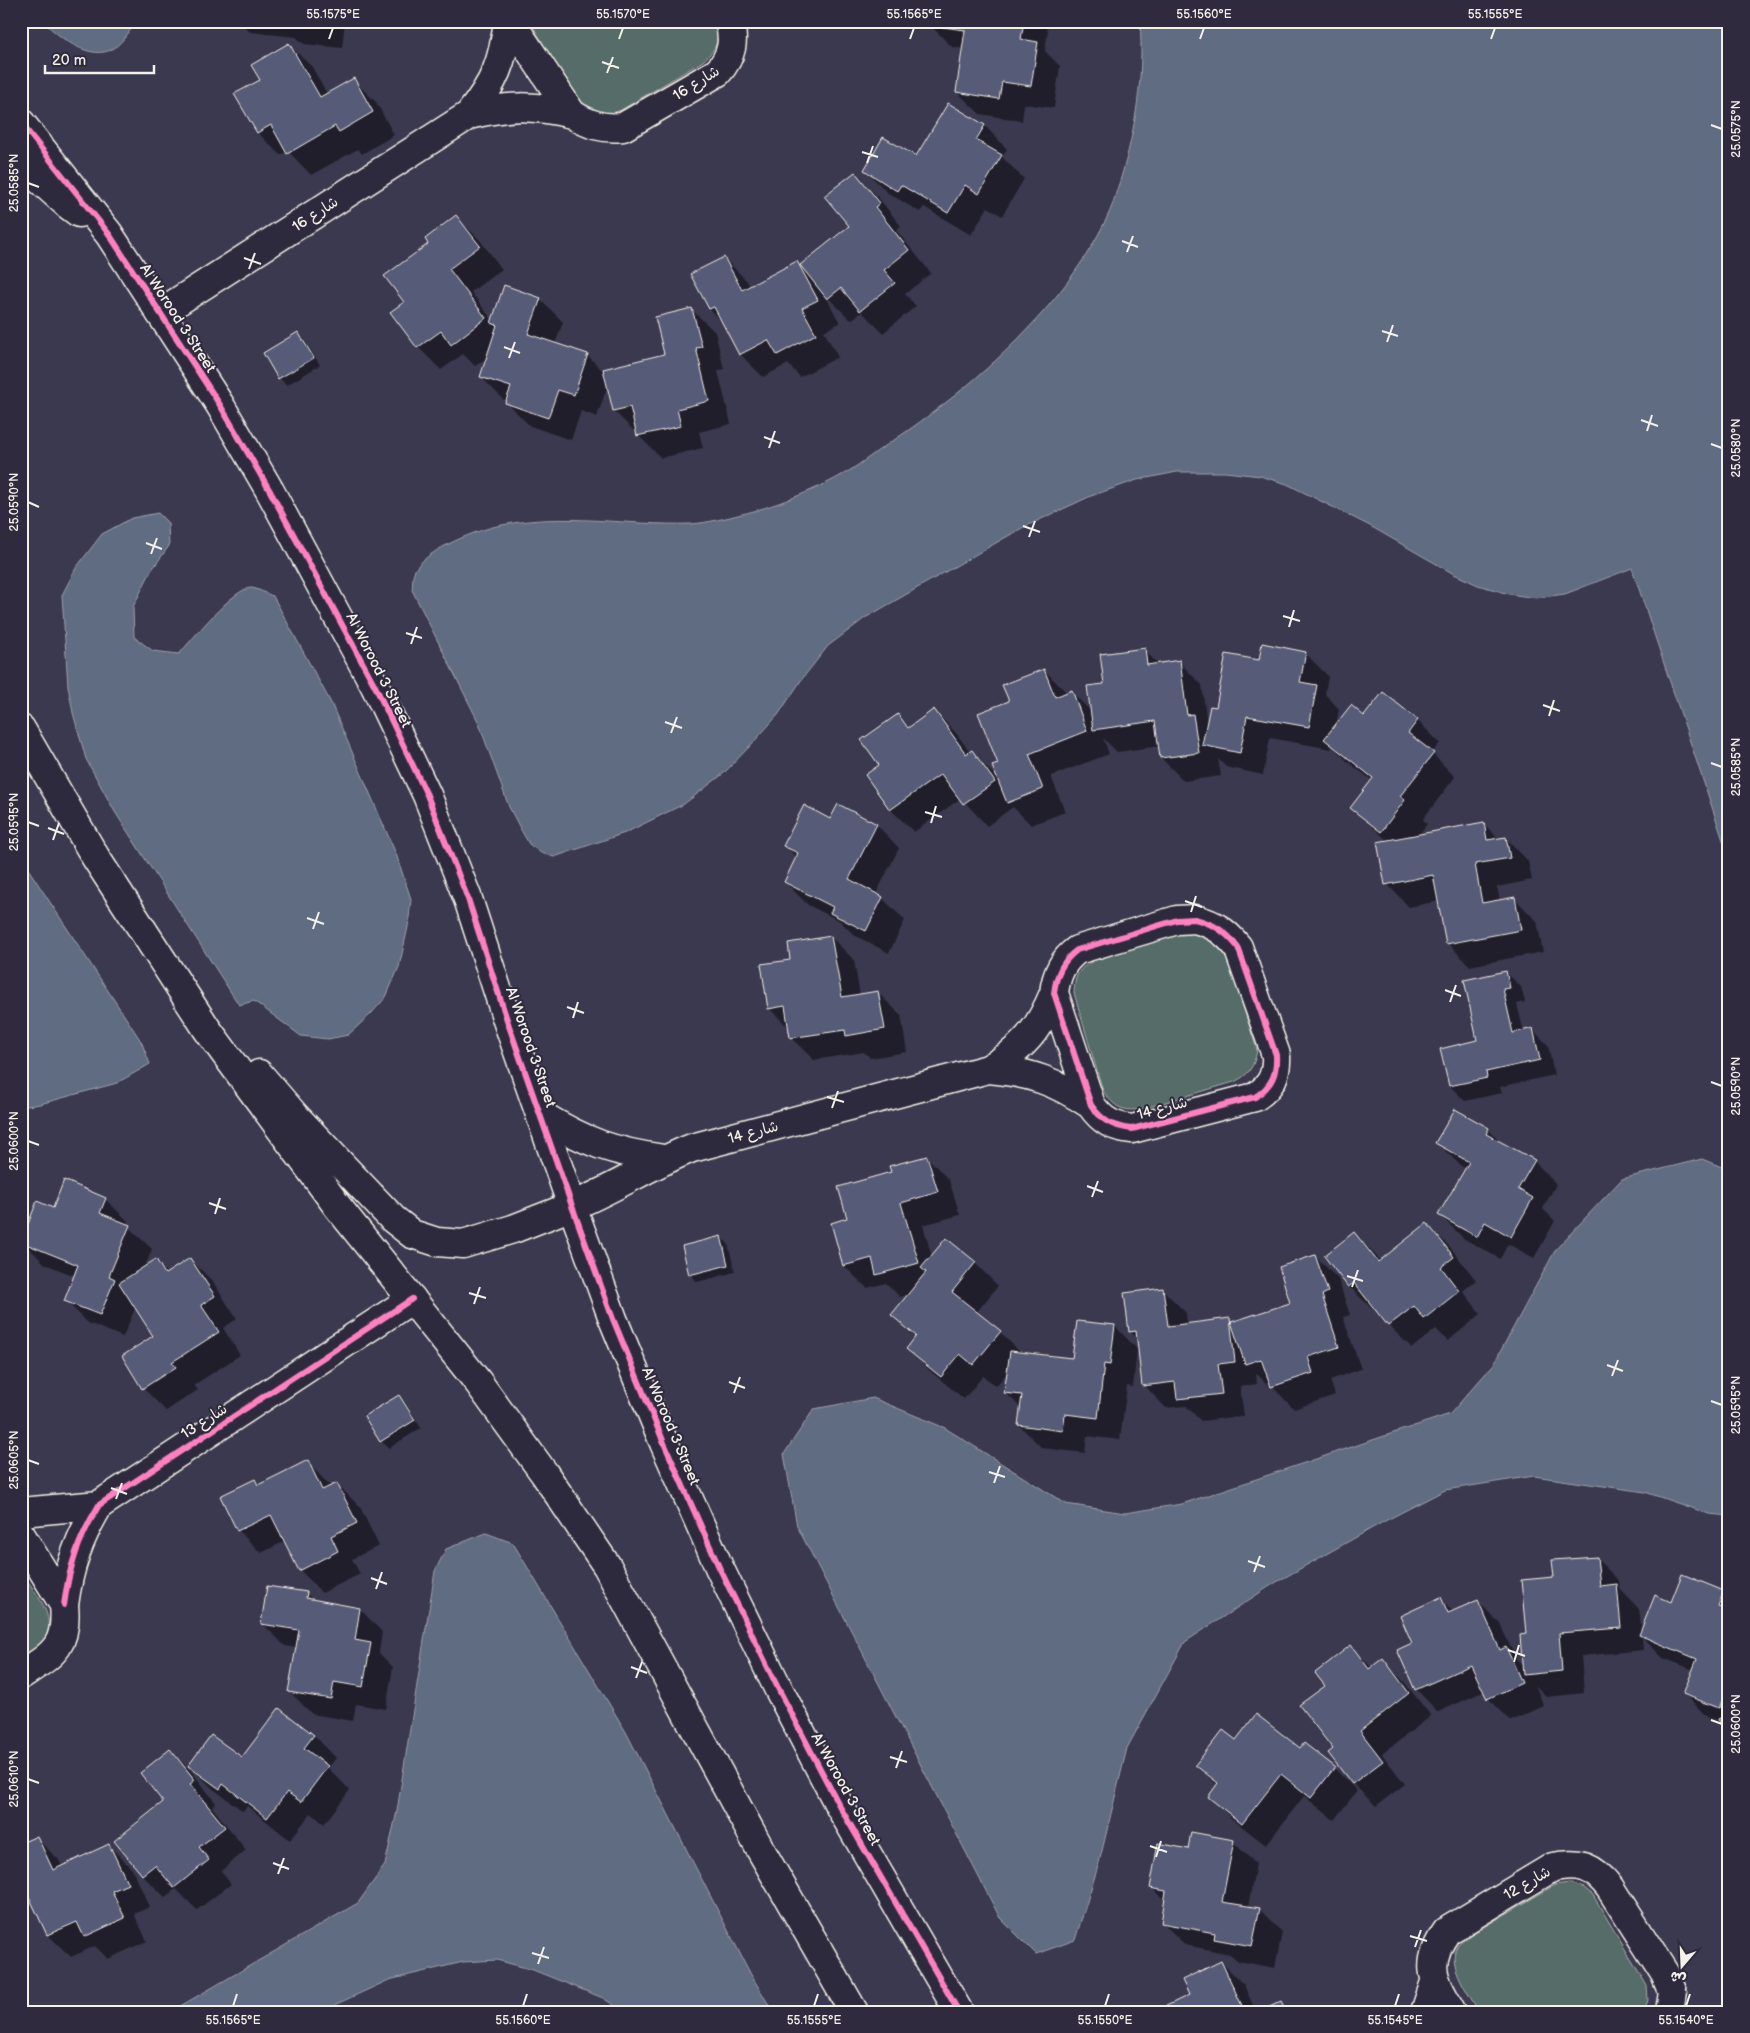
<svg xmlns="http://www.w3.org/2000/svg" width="1750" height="2033" font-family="'Balsamiq Sans','Playpen Sans Arabic',sans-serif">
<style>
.green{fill:#576c67;stroke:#a6aea8}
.water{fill:#616c82;stroke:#9ca1ab}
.shadow{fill:#0007}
.building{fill:#575b78;stroke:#f4f1e8}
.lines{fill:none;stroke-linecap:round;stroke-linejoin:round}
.street-casing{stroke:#f4f1e8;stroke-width:31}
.secondary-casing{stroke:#f4f1e8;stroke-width:31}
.street{stroke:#2f2a3d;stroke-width:28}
.secondary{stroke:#2f2a3d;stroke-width:28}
.cycleway-casing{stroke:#2f2a3d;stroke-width:9}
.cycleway{stroke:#ff80c0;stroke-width:6}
.ticks{fill:none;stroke:#f4f1e8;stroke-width:2}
.labels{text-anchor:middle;stroke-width:4;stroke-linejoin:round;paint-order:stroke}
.street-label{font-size:15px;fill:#f4f1e8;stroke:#2f2a3d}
.neatline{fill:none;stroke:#f4f1e8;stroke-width:2}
.ticks-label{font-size:12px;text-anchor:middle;fill:#f4f1e8}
</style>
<rect width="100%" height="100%" fill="#3b394f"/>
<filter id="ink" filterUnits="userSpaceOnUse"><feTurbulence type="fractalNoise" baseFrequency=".02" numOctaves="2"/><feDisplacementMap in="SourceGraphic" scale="10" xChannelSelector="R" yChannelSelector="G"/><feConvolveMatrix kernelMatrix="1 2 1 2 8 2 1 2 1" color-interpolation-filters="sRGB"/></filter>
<g filter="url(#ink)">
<!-- green -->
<path class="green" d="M530,21H716C719,41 718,47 703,61L621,110C612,114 601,116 591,111C573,101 542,41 530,21Z
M1191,930L1204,932L1225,949L1257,1050C1254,1067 1249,1075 1234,1082L1142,1109C1121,1112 1115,1107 1103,1091L1074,993C1075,974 1078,969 1095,960Z
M21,1572C33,1590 59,1617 44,1640C39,1647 28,1652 21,1656Z
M1569,1883L1583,1887L1593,1895L1647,1986L1648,2000L1644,2012H1479C1470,1995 1446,1965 1457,1946C1459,1942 1466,1938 1470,1935L1555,1885Z"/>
<!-- water -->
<path class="water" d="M43,21H137C130,30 123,42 114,48C92,63 58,37 43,21Z
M1140,21H1729V858L1632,568L1565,594L1536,598L1509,594L1478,585L1454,574L1370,526L1287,484L1260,476L1225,472H1177L1137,480L1091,496L1022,528L865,618L828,646L802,679L778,715L750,746L723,774L684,804L625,833L554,857L541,853L529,844L520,828L509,807L478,721L412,590C413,584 412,575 415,570C427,549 479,529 502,525C565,512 628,526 691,524C707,523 726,518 742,514C769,508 816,490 840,476C854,469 866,459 879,450C967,393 1066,309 1110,211C1114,202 1116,191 1120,181C1136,129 1144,76 1140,21Z
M158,513L168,523L169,546L151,571L133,607L134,637L153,651L179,654C192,640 233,588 251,588C257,588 266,594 273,596L331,703L396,854L411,899L408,927L399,967L386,997L370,1015L348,1035L328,1039L301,1036L254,1001L239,1005L115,812L86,759L73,713L68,686L62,595L76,568L102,534L132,518Z
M21,858L141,1041L150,1064L117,1083L40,1104L21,1107Z
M1702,1159L1729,1170V1516L1709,1514L1645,1492L1534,1476L1445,1490L1383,1522L1273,1584L1185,1642L1127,1748L1099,1863L1075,1940L1036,1954L1000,1918L797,1526L784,1454L814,1409L873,1398L945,1428L1066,1504L1125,1513L1182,1504L1450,1414L1493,1365L1556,1249L1622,1179Z
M486,1533L513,1543L626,1732L750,1973L773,2012H624L603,1998L533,1970L497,1960L463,1962L389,1980L319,2012H170L358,1903L385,1865L397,1811L435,1571L446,1549Z"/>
<!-- shadow -->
<path class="shadow" d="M239,21H345L342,48L304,44L296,37L250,32Z
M929,21H1039L1048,30L1045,51L1060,66L1054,108L1024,104L1022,121L980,114L957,92L964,49L952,47L929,24Z
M289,45L312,67L327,94L353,80L376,102L394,135L362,154L358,149L311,175L288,151L280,155L258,133L262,80Z
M948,104L985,126L1007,149L1002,157L1024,179L1002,216L988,207L971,235L924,207L920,212L888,193L865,170L916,158Z
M855,174L877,196L901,226L896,230L931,273L905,294L916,306L883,333L862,312L851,320L825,295L840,323L824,331L838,357L800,377L788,364L763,377L740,354L723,323L710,309L724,258L747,281L750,287L797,263L800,266L850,226Z
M456,217L479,239L502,269L471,292L493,321L540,299L563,322L555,344L587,355L605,373L665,355L692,310L715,332L724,369L718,371L731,424L699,432L703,448L661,458L614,411L608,384L597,417L581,411L571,440L530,426L507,403L508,401L504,400L481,377L488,357L475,366L463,354L441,370L418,347L405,302L430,244Z
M298,334L305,341L320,365L287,385L279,378Z
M1144,650L1159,665L1179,662L1202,685L1207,724L1217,709L1260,661L1306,654L1328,676L1325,694L1339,709L1336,726L1364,717L1383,694L1418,721L1440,743L1432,753L1455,777L1423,819L1427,824L1418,836L1484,824L1499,839L1506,838L1528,861L1532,880L1497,887L1500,901L1514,898L1537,921L1543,952L1470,966L1448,943L1439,901L1409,907L1387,884L1388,841L1352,808L1373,781L1348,762L1332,746L1331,749L1270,738L1263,775L1226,767L1218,759L1221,776L1184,781L1161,758L1160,746L1117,752L1103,738L1109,754L1051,776L1065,812L1031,825L1013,807L987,826L961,798L914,832L891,810L866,775L880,765L898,716L910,728L934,710L956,733L970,752L971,751L998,779L1010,702L1044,670L1067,693L1071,692L1092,712L1105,685Z
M839,806L877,825L899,848L876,894L882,898L905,920L889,953L854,935L840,921L808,905L785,882L797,858L785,845L831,821Z
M831,937L854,960L860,996L878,993L901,1015L907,1052L870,1058L864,1052L814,1060L791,1038L790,1029L769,1008L792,961Z
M1506,972L1521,987L1525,1002L1517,1004L1524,1032L1533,1030L1548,1045L1554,1075L1500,1087L1502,1093L1465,1101L1450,1086L1479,1041Z
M1455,1110L1488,1129L1504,1145L1534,1161L1556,1184L1543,1209L1555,1221L1534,1258L1508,1244L1500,1259L1463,1238L1440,1215L1466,1169L1460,1165L1437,1143Z
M927,1157L949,1180L960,1215L923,1225L932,1257L947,1240L975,1263L998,1286L976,1313L1000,1332L1021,1353L1073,1359L1115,1326L1137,1349L1133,1387L1127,1386L1120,1440L1087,1436L1085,1453L1042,1448L1019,1425L1021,1408L1006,1393L1008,1372L996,1386L983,1376L964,1399L930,1371L908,1348L916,1338L893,1315L910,1294L900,1297L886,1283L867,1288L844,1266L848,1219L892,1173Z
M105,1199L128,1221L126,1225L152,1249L144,1269L156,1261L168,1274L190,1259L213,1282L237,1319L223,1328L240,1355L194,1385L198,1390L166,1411L143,1388L155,1336L136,1306L123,1337L88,1323L65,1300L75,1276L45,1264L29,1248L21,1250V1208L26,1232L54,1210Z
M1427,1225L1450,1247L1476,1280L1463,1291L1481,1314L1448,1341L1436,1329L1412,1348L1389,1326L1375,1307L1372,1309L1349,1286L1325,1257L1354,1233L1381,1261Z
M721,1237L728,1244L735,1272L697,1282L690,1274Z
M1315,1256L1338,1279L1350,1315L1343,1317L1361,1369L1330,1380L1335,1395L1294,1409L1271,1385L1269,1386L1256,1373L1257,1384L1240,1386L1244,1416L1201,1421L1186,1406L1166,1408L1144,1385L1138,1339L1131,1332L1126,1294L1163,1290L1186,1313L1187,1325L1229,1320L1233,1323L1292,1304Z
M399,1396L406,1404L421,1428L389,1448L381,1441L366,1416Z
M307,1462L331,1487L337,1484L360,1507L379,1546L352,1559L360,1574L322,1593L300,1570L285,1541L261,1553L238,1530L255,1481L260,1485Z
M1596,1558L1619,1581L1620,1589L1639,1609L1642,1632L1672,1603L1723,1592L1729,1597V1737L1721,1721L1707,1717L1685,1694L1694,1670L1663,1658L1642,1637L1643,1650L1581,1656L1584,1693L1547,1697L1535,1685L1544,1706L1511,1721L1488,1698L1485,1691L1438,1712L1416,1689L1414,1643L1441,1599L1454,1612L1478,1601L1500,1624L1516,1659L1524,1666L1527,1635L1555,1578Z
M306,1593L314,1601L360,1609L382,1632L379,1653L393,1667L386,1709L356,1704L353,1721L312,1714L289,1691L297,1648L285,1646L262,1623Z
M1351,1647L1372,1668L1383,1660L1405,1683L1431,1716L1382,1754L1405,1784L1376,1806L1353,1784L1330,1753L1335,1749L1327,1686Z
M314,1735L336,1758L328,1768L350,1790L324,1824L311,1813L290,1840L247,1806L243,1811L212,1788L190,1766L242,1759Z
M1236,1741L1300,1750L1304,1745L1334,1768L1357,1791L1334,1820L1304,1796L1266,1845L1232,1819L1210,1796L1218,1786L1197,1765Z
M170,1750L193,1773L216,1803L212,1807L246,1850L221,1871L231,1884L197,1910L176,1889L165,1897L142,1875L165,1803Z
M36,1838L59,1860L62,1867L109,1846L132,1869L150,1907L134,1914L147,1941L108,1959L95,1946L71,1957L48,1935L32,1900L24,1892L27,1923L21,1924V1845Z
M1233,1842L1256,1864L1248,1907L1259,1909L1282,1932L1275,1968L1238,1961L1230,1954L1185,1945L1162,1922L1166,1902L1151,1887L1189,1850Z
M21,1927L27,1978L21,1979Z
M1221,1962L1244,1985L1256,2012H1165L1191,1995Z
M1282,2002L1292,2012H1262Z"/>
<!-- building -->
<path class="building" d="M280,21H320V26Z
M928,21H1024L1021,39L1038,42L1031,86L1002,82L999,99L956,92L965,30L928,25Z
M289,43L320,97L354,78L373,112L339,132L335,126L287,154L271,125L257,133L234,94L260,80L251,65Z
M948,103L985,125L976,140L1002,155L979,194L965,185L948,213L901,185L897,191L864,170L883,137L916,156Z
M855,172L880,203L875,207L909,250L884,270L895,283L860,311L841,288L827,299L800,265L849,226L824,196Z
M456,215L480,246L449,269L486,318L451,345L441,331L417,348L390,312L404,302L384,276L428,244L425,239Z
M724,257L742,290L797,261L818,300L802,308L816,334L777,355L768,340L739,355L714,307L709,309L690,274Z
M504,285L541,298L528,334L588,354L574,395L558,390L548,418L505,403L511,387L480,377L497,325L491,323Z
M692,308L702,347L696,348L709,401L677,409L681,426L637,436L630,407L613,411L603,369L664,354L655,317Z
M298,332L314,358L278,379L263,353Z
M1262,643L1306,652L1300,682L1317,685L1309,727L1247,716L1240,753L1202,745L1210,706L1216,707L1226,654L1259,660Z
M1145,648L1147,665L1180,660L1187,715L1193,714L1199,753L1160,758L1155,721L1093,730L1087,686L1104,684L1100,654Z
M1044,669L1055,697L1072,690L1087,731L1029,754L1043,789L1007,803L992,766L998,764L978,713L1009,701L1002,685Z
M1383,692L1418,720L1408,733L1434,753L1400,796L1405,800L1381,832L1350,808L1373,778L1324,739L1351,705L1364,716Z
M934,709L966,754L972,750L995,782L963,804L941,774L890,810L865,775L879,765L861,740L898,714L908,728Z
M838,804L877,824L849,879L883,897L866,931L830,913L833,907L784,882L798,853L783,846L804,805L830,819Z
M1484,822L1487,840L1506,837L1510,858L1475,864L1482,903L1515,897L1521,930L1446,944L1433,875L1385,885L1377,842Z
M831,936L842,997L878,991L885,1029L846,1036L845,1030L790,1038L785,1006L768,1009L761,964L790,960L788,943Z
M1506,971L1510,988L1503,989L1513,1033L1533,1028L1540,1060L1486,1072L1487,1078L1449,1086L1440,1049L1477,1040L1464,980Z
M1455,1109L1489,1128L1486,1134L1535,1160L1518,1189L1533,1198L1511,1237L1485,1222L1477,1237L1438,1215L1469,1162L1435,1143Z
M927,1156L938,1192L901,1203L919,1263L876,1275L872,1258L843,1266L831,1223L847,1218L838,1187L891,1172L889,1166Z
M64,1180L106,1198L100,1213L130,1225L109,1276L115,1279L100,1315L64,1301L78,1265L21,1242L37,1201L53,1208Z
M1427,1223L1454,1257L1441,1267L1459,1291L1424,1319L1414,1306L1388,1326L1354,1283L1348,1287L1324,1256L1354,1232L1378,1262Z
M721,1236L728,1265L689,1275L682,1246Z
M946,1238L976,1262L952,1292L1001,1331L973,1365L960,1354L941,1377L906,1349L916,1336L891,1315L926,1272L921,1268Z
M1315,1255L1328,1292L1322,1295L1339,1347L1308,1357L1313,1373L1271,1387L1261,1359L1245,1364L1231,1322L1290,1303L1279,1267Z
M190,1258L215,1296L201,1305L219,1332L172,1362L176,1367L142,1389L122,1356L153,1336L119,1283L156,1259L165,1274Z
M1163,1288L1168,1326L1230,1318L1235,1362L1218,1364L1222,1394L1177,1399L1175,1382L1142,1386L1136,1331L1129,1332L1124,1293Z
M1077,1321L1115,1325L1110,1365L1104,1364L1098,1418L1065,1414L1063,1431L1018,1425L1022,1395L1004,1393L1010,1351L1072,1358Z
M399,1395L415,1420L380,1442L364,1416Z
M308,1460L322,1490L337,1483L357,1523L331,1536L338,1551L299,1571L271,1515L237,1531L220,1496L255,1479L258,1485Z
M1597,1557L1600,1586L1617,1584L1621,1628L1559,1633L1562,1671L1523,1675L1520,1635L1526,1634L1521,1580L1554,1577L1552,1560Z
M1682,1574L1724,1591L1718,1606L1729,1610V1684L1719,1708L1683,1694L1697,1659L1639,1635L1655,1595L1671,1602Z
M267,1586L307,1592L306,1598L360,1608L355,1640L371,1643L363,1687L334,1682L331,1699L288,1692L299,1630L261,1624Z
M1441,1597L1448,1613L1478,1600L1500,1650L1506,1647L1522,1683L1487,1699L1471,1665L1415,1690L1397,1650L1412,1643L1400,1616Z
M1351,1645L1369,1669L1383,1658L1409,1693L1360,1731L1383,1761L1352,1784L1328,1753L1333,1749L1299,1705L1325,1686L1315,1673Z
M279,1708L314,1735L304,1748L328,1766L301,1802L287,1792L267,1818L223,1784L220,1789L188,1766L211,1735L242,1757Z
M1256,1714L1300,1748L1304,1743L1335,1767L1311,1798L1281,1774L1242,1824L1208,1797L1218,1783L1195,1765L1223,1730L1236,1740Z
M1729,1714V1739L1718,1719Z
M170,1749L195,1780L190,1784L225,1827L199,1847L209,1860L174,1888L155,1865L142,1875L114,1841L163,1802L140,1773Z
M1191,1832L1234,1840L1222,1902L1260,1908L1252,1946L1214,1939L1215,1933L1161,1923L1166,1891L1150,1888L1158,1843L1188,1849Z
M37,1836L53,1870L109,1844L128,1884L112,1891L125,1918L84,1937L77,1922L47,1935L24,1886L21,1887V1843Z
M1221,1961L1245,2012H1164L1162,2008L1189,1995L1182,1980Z
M1282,2001L1288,2012H1259Z"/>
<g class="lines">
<defs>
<path id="street" d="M510,21L572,114C589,125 603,129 623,127L718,72C732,56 735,41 729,21
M469,115C508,105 533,105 572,114
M160,313L469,115C495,82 503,62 508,21
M1195,919C1214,924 1225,931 1238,947L1276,1055C1277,1074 1272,1086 1255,1097L1132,1129C1113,1127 1102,1121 1091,1105L1054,993C1056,975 1062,961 1077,950L1177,920Z
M988,1069C1030,1072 1057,1082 1091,1105
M541,1115C585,1142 613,1152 664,1159
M572,1206C614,1189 651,1164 692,1148L988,1069C1023,1049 1039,1030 1054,993
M21,1512L99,1505
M21,1535L64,1605C68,1647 53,1654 21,1675
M64,1605C69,1566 79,1538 99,1505L412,1299
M1425,2012L1435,1982
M1452,2012C1434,1980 1423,1965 1447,1931L1553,1867C1580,1862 1593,1866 1610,1888L1665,1974L1672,1991L1669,2012"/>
<path id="secondary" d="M21,123L109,234L220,405L270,491L375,686L427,795L468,899L509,1026L572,1206L613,1319L664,1443L719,1567L778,1688L840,1807L959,2012
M21,163L67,204L79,213
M21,729L96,858L207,1029L338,1207L478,1382L544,1473L607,1566L759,1847L854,2012
M259,1074L296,1117L393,1219L412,1234L437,1242L463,1244L513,1229L572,1206"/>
</defs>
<!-- street casing -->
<use href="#street" class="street-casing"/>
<!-- secondary casing -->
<use href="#secondary" class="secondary-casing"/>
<!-- street -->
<use href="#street" class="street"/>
<!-- secondary -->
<use href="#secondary" class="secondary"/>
<defs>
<path id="cycleway" d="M21,123L109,234L220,405L270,491L375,686L427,795L468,899L509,1026L572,1206L613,1319L664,1443L719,1567L778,1688L840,1807L959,2012
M1195,919C1214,924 1225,931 1238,947L1276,1055C1277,1074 1272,1086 1255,1097L1132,1129C1113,1127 1102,1121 1091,1105L1054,993C1056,975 1062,961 1077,950L1177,920Z
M64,1605C69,1566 79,1538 99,1505L412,1299"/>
</defs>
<!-- cycleway casing -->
<use href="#cycleway" class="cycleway-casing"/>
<!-- cycleway -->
<use href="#cycleway" class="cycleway"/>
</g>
</g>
<!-- ticks -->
<path class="ticks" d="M329,39L333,28M619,39L623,28M910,39L914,28M1200,39L1204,28M1491,39L1495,28M602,62L619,68M607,73L613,57M1711,125L1722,129M862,152L878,157M867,163L873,146M28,183L39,187M1122,241L1138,247M1127,252L1133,236M244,258L261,264M249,269L255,253M1382,331L1398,336M1387,342L1393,325M504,347L520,353M509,358L515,342M1641,420L1658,426M1647,431L1652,415M764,437L780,443M1711,444L1722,448M769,448L775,431M28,502L39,507M1023,526L1040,532M1029,537L1035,521M146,543L162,549M151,554L157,538M1283,616L1300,621M1289,627L1294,610M406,633L422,638M411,644L417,627M1543,705L1560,711M1549,716L1554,700M665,722L682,728M671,733L677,717M1711,763L1722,767M925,812L942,817M28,822L39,826M931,823L936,806M48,828L64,834M53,840L59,823M1185,901L1202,907M1191,912L1196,896M307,918L324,924M313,929L319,912M1445,990L1461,996M1450,1002L1456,985M567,1007L584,1013M573,1018L578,1002M1711,1082L1722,1086M827,1097L844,1102M832,1108L838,1091M28,1141L39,1145M1087,1186L1103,1192M1092,1197L1098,1181M209,1203L226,1209M215,1214L220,1198M1347,1276L1363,1281M1352,1287L1358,1270M469,1293L486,1298M474,1304L480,1287M1607,1365L1623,1371M1612,1376L1618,1360M729,1382L745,1388M734,1393L740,1377M1711,1401L1722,1405M28,1460L39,1464M989,1472L1005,1477M994,1483L1000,1466M111,1488L127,1494M116,1499L122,1483M1248,1561L1265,1567M1254,1572L1260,1556M371,1578L387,1584M376,1589L382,1572M1508,1650L1525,1656M1514,1662L1519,1645M631,1667L647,1673M636,1678L642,1662M1711,1720L1722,1724M890,1757L907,1762M896,1768L902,1751M28,1779L39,1783M1150,1846L1167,1852M1156,1857L1161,1841M273,1863L289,1869M278,1874L284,1858M1410,1936L1427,1941M1415,1947L1421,1930M532,1953L549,1958M538,1964L544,1947M233,2006L237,1994M523,2006L527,1994M814,2006L818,1994M1105,2006L1109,1994M1395,2006L1399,1994M1686,2006L1690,1994"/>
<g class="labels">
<!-- street labels -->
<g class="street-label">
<text transform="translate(696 83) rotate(-32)" y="5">شارع 16</text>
<text transform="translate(315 214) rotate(-33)" y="5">شارع 16</text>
<text transform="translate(178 318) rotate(57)" y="5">Al Worood 3 Street</text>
<text transform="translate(379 670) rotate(63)" y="5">Al Worood 3 Street</text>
<text transform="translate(531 1047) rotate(71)" y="5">Al Worood 3 Street</text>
<text transform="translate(1162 1108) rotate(-15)" y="5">شارع 14</text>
<text transform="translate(753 1132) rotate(-15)" y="5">شارع 14</text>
<text transform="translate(204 1421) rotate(-33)" y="5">شارع 13</text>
<text transform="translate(671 1426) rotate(67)" y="5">Al Worood 3 Street</text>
<text transform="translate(846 1789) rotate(61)" y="5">Al Worood 3 Street</text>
<text transform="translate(1527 1883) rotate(-30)" y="5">شارع 12</text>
</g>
</g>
<!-- margin -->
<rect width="1750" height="2033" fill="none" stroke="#2f2a3d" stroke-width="55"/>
<!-- north arrow -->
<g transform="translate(1682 1966) rotate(199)" stroke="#2f2a3d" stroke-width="4" paint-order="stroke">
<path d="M0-4L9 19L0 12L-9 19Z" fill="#f4f1e8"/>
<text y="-8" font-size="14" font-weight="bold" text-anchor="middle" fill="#f4f1e8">ش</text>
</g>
<!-- scale -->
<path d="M45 65v8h109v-8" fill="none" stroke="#f4f1e8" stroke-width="2.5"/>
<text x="52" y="65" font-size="15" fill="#f4f1e8" stroke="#2f2a3d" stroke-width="4" paint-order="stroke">20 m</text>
<rect x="28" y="28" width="1694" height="1978" class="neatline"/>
<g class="ticks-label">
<text x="333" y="18">55.1575°E</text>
<text x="623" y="18">55.1570°E</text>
<text x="914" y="18">55.1565°E</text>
<text x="1204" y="18">55.1560°E</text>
<text x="1495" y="18">55.1555°E</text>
<text transform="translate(1736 129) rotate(-90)" y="4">25.0575°N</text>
<text transform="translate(14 183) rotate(-90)" y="4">25.0585°N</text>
<text transform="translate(1736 448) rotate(-90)" y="4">25.0580°N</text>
<text transform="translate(14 502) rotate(-90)" y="4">25.0590°N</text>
<text transform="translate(1736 767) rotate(-90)" y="4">25.0585°N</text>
<text transform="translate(14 822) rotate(-90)" y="4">25.0595°N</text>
<text transform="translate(1736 1086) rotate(-90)" y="4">25.0590°N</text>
<text transform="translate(14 1141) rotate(-90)" y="4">25.0600°N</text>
<text transform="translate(1736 1405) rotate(-90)" y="4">25.0595°N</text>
<text transform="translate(14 1460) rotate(-90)" y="4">25.0605°N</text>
<text transform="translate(1736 1724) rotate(-90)" y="4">25.0600°N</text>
<text transform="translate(14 1779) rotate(-90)" y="4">25.0610°N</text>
<text x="233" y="2024">55.1565°E</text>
<text x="523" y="2024">55.1560°E</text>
<text x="814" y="2024">55.1555°E</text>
<text x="1105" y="2024">55.1550°E</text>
<text x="1395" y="2024">55.1545°E</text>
<text x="1686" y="2024">55.1540°E</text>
</g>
</svg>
